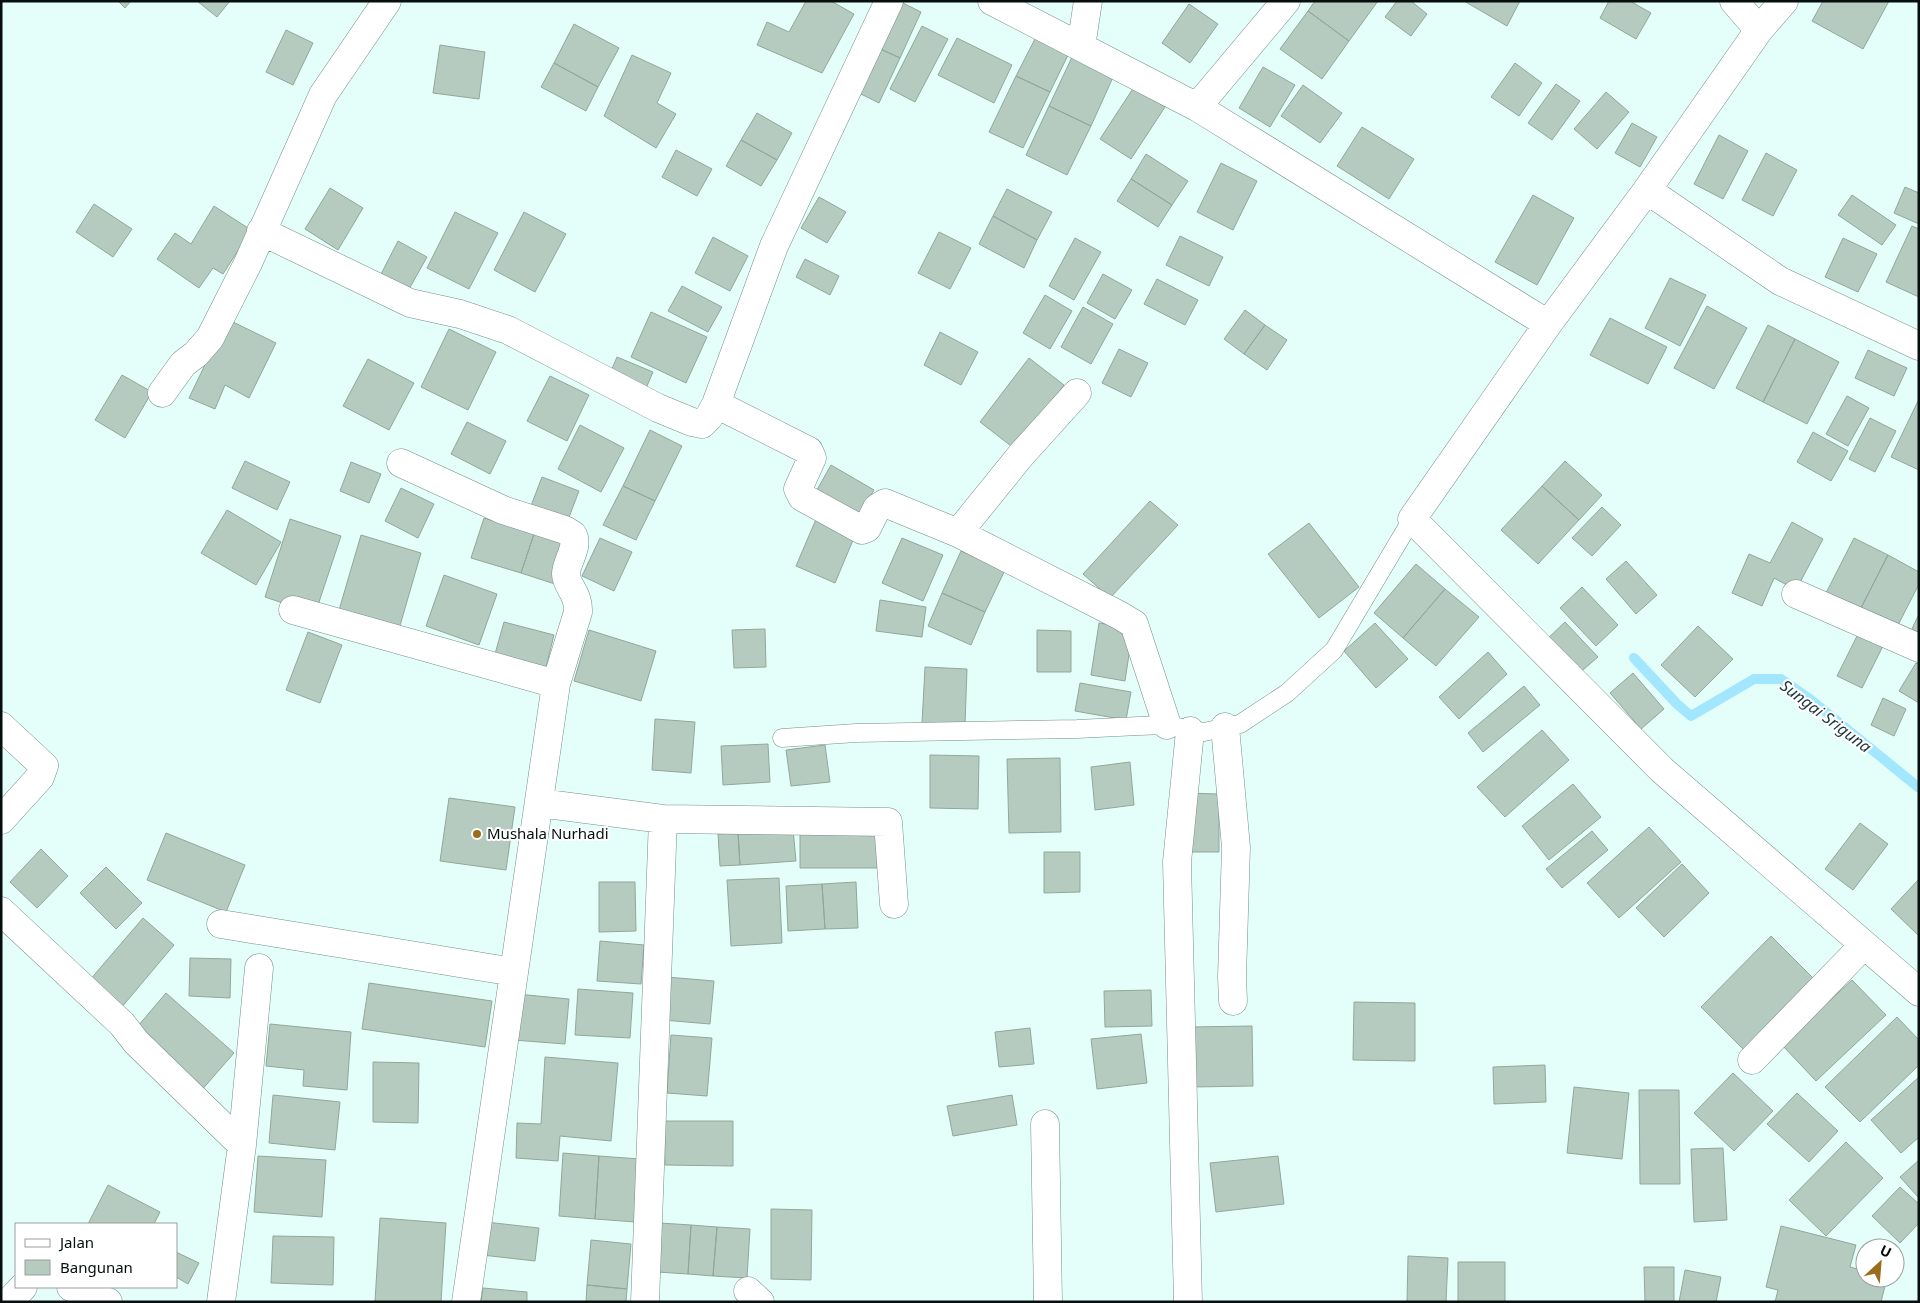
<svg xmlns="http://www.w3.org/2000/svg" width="1920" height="1303" font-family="'Noto Sans',sans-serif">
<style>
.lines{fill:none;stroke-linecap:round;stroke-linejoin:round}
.stream{stroke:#a2e6ff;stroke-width:10}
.building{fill:#b5cbbf;stroke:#92a79b}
.lane-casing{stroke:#758e89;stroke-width:19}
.street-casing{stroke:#758e89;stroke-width:29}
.lane{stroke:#fff;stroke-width:18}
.street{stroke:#fff;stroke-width:28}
.poi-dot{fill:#996d1b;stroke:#fff;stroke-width:2}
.labels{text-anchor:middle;stroke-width:4;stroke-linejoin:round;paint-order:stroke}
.poi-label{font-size:15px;fill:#060f0d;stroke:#fff;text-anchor:start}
.water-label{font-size:16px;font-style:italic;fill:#1f353d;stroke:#fff}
</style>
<rect width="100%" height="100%" fill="#e4fff9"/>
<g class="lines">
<!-- stream -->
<path class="stream" d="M1634,658L1677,704L1691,716L1754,679H1781L1810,699L1919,788"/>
</g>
<!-- building -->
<path class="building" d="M118,1H131L125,8Z
M197,1H230L217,17Z
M806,1H831L854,14L822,73L757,45L767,22L789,32Z
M899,1L921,12L900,58L874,46Z
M1315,1H1378L1349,41L1308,11Z
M1397,1H1411L1427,14L1411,36L1385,17Z
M1464,1H1520L1507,26Z
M1609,1H1630L1651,13L1636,39L1600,18Z
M1823,1H1889L1863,49L1812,21Z
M1189,4L1218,24L1190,63L1162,43Z
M1308,11L1349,41L1322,79L1280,49Z
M574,24L619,48L598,87L554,63Z
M922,26L948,39L915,102L890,89Z
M286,30L313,43L293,85L266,72Z
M1037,35L1070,51L1050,92L1016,76Z
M957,38L1012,65L994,103L938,75Z
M440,45L485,52L479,99L433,93Z
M874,46L900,58L879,103L853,90Z
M632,55L671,73L657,103L676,114L656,148L604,116Z
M1073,55L1114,75L1091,126L1049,106Z
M554,63L598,87L586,111L541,87Z
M1515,63L1542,83L1519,116L1491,97Z
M1263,67L1295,85L1270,127L1239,108Z
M1016,76L1050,92L1023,148L989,132Z
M1556,84L1580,101L1552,140L1528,123Z
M1303,85L1342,113L1320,143L1281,116Z
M1134,87L1165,107L1131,159L1100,139Z
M1606,92L1629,112L1597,149L1574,129Z
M1049,106L1091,126L1067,175L1026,155Z
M757,113L792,133L777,160L741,140Z
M1632,123L1657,137L1640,167L1615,153Z
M1362,127L1414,159L1389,199L1337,166Z
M1719,135L1748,151L1723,199L1694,184Z
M741,140L777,160L761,186L726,166Z
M676,150L712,169L697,196L662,177Z
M1766,153L1797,170L1773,216L1742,200Z
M1146,154L1188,181L1172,205L1131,179Z
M1221,163L1257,181L1233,230L1197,212Z
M1131,179L1172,205L1158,227L1117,201Z
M1905,187L1919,193V224L1894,213Z
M330,188L363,208L338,250L305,229Z
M1007,189L1052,212L1037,240L993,216Z
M1533,195L1574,218L1537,285L1495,262Z
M1852,195L1896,225L1882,245L1838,215Z
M819,197L846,212L827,243L801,228Z
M94,204L132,229L113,257L76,232Z
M214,206L251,230L223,274L213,268L199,288L157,259L175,233L191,244Z
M455,212L498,233L469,289L427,268Z
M524,212L566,234L535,292L494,270Z
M993,216L1037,240L1024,268L979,244Z
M1912,226L1919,229V297L1886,282Z
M939,232L971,248L950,289L918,273Z
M1180,236L1223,257L1209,286L1166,265Z
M713,237L748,256L730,291L695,273Z
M1075,238L1101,252L1074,300L1049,286Z
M1843,238L1877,254L1858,292L1825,277Z
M398,241L427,257L408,291L380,276Z
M805,259L839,276L830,295L796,277Z
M1103,274L1132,290L1115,319L1087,303Z
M1670,278L1706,295L1680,346L1645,328Z
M1157,279L1198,300L1185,325L1144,304Z
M682,286L722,307L708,332L668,311Z
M1045,295L1072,311L1050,349L1023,333Z
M1707,306L1747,328L1714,389L1674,368Z
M1083,307L1113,324L1091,364L1061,347Z
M1245,310L1265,325L1244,354L1224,339Z
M651,312L707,337L686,383L631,357Z
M1610,318L1667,347L1648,384L1590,355Z
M227,319L276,343L249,398L225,385L215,409L189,398Z
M1265,325L1287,340L1267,370L1244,354Z
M1768,325L1795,339L1763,402L1736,388Z
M449,329L496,352L468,410L421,387Z
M940,332L978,352L961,385L924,365Z
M1795,339L1839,362L1807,424L1763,402Z
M1119,349L1148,363L1131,397L1102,383Z
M1868,350L1907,368L1894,396L1855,378Z
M617,357L653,372L644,393L608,378Z
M1029,358L1064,385L1015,449L980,422Z
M368,359L414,383L389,430L343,406Z
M122,375L152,392L125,438L95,420Z
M550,376L589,395L567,441L527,421Z
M1847,396L1869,408L1848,446L1826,434Z
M1919,399V470L1891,457Z
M1870,418L1896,431L1875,472L1849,459Z
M467,422L506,441L490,474L451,454Z
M580,425L624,448L601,492L558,469Z
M650,430L682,446L655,501L623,486Z
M1813,432L1848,451L1831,481L1797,462Z
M245,461L290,482L277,510L232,488Z
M1565,461L1602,495L1579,520L1542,486Z
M351,462L381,474L369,503L340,491Z
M831,465L874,490L855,522L813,497Z
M542,477L579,491L566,525L529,511Z
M623,486L655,501L636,540L603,525Z
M1542,486L1579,520L1538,564L1501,530Z
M401,488L434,504L418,538L385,521Z
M1150,501L1178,525L1110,598L1083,574Z
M1602,507L1621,525L1592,556L1572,538Z
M227,510L281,542L256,585L201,553Z
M817,517L856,533L835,583L796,566Z
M484,518L534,534L521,573L471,558Z
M290,519L341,536L315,614L265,597Z
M1792,522L1823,539L1796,590L1774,578L1762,606L1732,593L1749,554L1770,563Z
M1309,523L1359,587L1319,618L1268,554Z
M534,534L570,545L558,585L521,573Z
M361,535L421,553L397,636L337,617Z
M600,538L632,552L614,591L582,576Z
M902,538L943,555L923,601L882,583Z
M1854,538L1888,555L1860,610L1826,593Z
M961,551L1005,570L985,612L942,593Z
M1888,555L1919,572V584L1896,629L1860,610Z
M1626,561L1657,595L1636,614L1606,579Z
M1416,564L1445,589L1403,638L1374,613Z
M444,575L497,594L479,645L426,626Z
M1582,587L1618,625L1596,646L1560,608Z
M1445,589L1479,617L1436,666L1403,638Z
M942,593L985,612L971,645L928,626Z
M880,600L926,607L922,637L876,631Z
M1919,614V637L1910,633Z
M504,622L554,635L544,675L493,661Z
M1565,622L1598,657L1576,676L1544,642Z
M1099,623L1133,628L1125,681L1091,675Z
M1375,623L1408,659L1376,688L1344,651Z
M1698,626L1733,659L1695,697L1661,665Z
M765,629L766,667L734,668L732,630Z
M589,630L656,651L641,701L574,681Z
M1037,630L1071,631V672H1037Z
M308,632L342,645L320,703L286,690Z
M1858,634L1883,646L1862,688L1837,676Z
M1488,652L1507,674L1459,719L1439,697Z
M1916,663L1919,664V703L1899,691Z
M925,667L967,669L965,725L922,723Z
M1633,673L1664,709L1641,729L1610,693Z
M1080,683L1131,692L1126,720L1075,711Z
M1524,686L1540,705L1483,752L1468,733Z
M1883,698L1906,709L1894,736L1871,725Z
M655,719L695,722L691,773L652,770Z
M1542,730L1569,760L1505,817L1477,787Z
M768,744L770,782L723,785L721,746Z
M825,745L830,782L791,786L786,750Z
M930,755L979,756L978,809L930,808Z
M1060,758L1061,832L1009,833L1007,759Z
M1130,762L1134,805L1095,810L1091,767Z
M1573,784L1601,817L1549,860L1522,826Z
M1187,793L1219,794V852H1187Z
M449,798L515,807L506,870L440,861Z
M1860,823L1888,844L1853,890L1825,869Z
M1649,827L1681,862L1619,918L1587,883Z
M793,829L796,861L740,865L738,833Z
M800,830H879L880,868H800Z
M1592,831L1608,850L1562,888L1546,869Z
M166,833L245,865L226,912L147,880Z
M738,833L740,865L720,866L718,834Z
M41,849L68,876L37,908L10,882Z
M1044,852H1080V892L1044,893Z
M1682,864L1709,893L1664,937L1636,908Z
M106,867L142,903L116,929L80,893Z
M779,878L782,943L731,946L727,880Z
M1919,879V936L1891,909Z
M599,882H635L636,931L599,932Z
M856,882L858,928L825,929L822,884Z
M822,884L825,929L788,931L786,886Z
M143,918L174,945L121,1008L89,981Z
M1771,936L1815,980L1745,1051L1701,1007Z
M600,941L644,945L641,984L597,981Z
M190,958L231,959L230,998L189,996Z
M667,977L714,981L710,1024L663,1020Z
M1852,980L1886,1015L1816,1081L1782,1045Z
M369,983L492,1001L485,1047L362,1029Z
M578,989L633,993L630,1038L575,1035Z
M1151,990L1152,1026L1105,1027L1104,991Z
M166,993L234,1053L200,1092L132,1033Z
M517,994L569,999L565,1044L513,1040Z
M1354,1002L1415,1003V1061L1353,1060Z
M1897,1017L1919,1040V1065L1860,1122L1825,1087Z
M270,1024L351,1032L347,1090L303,1086L304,1070L266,1066Z
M1252,1026L1253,1086L1192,1087L1191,1027Z
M1030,1028L1034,1064L999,1067L995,1032Z
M1141,1034L1147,1083L1097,1089L1091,1039Z
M671,1035L712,1038L707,1096L667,1093Z
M545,1057L618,1063L611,1141L560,1136L558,1161L516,1158L517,1123L541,1124Z
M373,1062L419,1063L418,1123L373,1122Z
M1545,1065L1546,1102L1494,1104L1493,1067Z
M1733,1073L1773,1111L1734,1151L1694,1113Z
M1919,1077V1137L1901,1153L1871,1120Z
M1574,1087L1629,1093L1622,1159L1567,1153Z
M1639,1090H1679L1680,1184H1640Z
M1797,1093L1838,1131L1809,1162L1767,1124Z
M273,1095L340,1102L335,1150L269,1143Z
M1012,1095L1017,1125L953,1136L947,1106Z
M664,1121H733V1166L665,1165Z
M1846,1142L1883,1178L1826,1236L1789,1200Z
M1723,1148L1727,1220L1694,1222L1691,1149Z
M563,1153L599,1156L595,1219L559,1216Z
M258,1156L326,1160L322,1217L254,1212Z
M599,1156L640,1159L636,1222L595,1219Z
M1278,1156L1284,1204L1216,1212L1210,1163Z
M1919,1160V1198L1900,1177Z
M108,1185L160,1212L154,1224H88Z
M1900,1187L1919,1204V1223L1900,1243L1872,1216Z
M771,1209L812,1210L811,1280L771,1279Z
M380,1218L446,1223L441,1302H375Z
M486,1222L539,1228L535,1261L482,1255Z
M660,1223L691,1225L688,1274L657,1272Z
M691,1225L717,1227L713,1276L688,1274Z
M1781,1226L1856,1245L1850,1267L1865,1271V1278H1887L1881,1302H1775L1778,1290L1766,1287Z
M717,1227L750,1229L747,1278L713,1276Z
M273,1236L334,1237L333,1285L271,1283Z
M591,1240L631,1244L627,1289L587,1285Z
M176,1252L199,1263L188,1284L176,1277Z
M1408,1256L1448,1258L1446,1302H1407Z
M1458,1262H1505V1302H1458Z
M1644,1267H1674V1302H1645Z
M1685,1270L1721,1277L1716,1302H1679Z
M587,1285L627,1289L626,1302H586Z
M483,1288L527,1292V1302H481Z"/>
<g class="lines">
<defs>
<path id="lane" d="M782,738L856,733L1077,729L1139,726L1167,725L1204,732L1240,724L1287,693L1334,650L1412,519"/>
<path id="street" d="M992,1L1197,107L1548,324
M1734,1L1759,30
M1081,47L1088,1
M1197,107L1286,1
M1647,190L1759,30L1784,1
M261,231L410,303L460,314L508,330L658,408L692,422L702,424L709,417L716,404L774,246L889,1
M1919,346L1780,281L1647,190L1548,324L1412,519L1662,770L1919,992
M162,393L183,364L196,354L210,338L248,263L323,95L387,1
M716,404L809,451L812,458L798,489L802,497L862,530L867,528L877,508L885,503L958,533L1119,615L1134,624L1167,725
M401,463L503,510L565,530L573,535C579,547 566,562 566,574C566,586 579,593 578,612L556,684
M958,533L1021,455L1077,393
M1796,594L1919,648
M293,610L556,684L466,1302
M1,726L44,766L40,777L1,820
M1225,727L1236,847L1232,977L1233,1001
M539,803L663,819L888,822L894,904
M1,911L122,1024L136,1042L242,1145
M221,924L514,972
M1752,1060L1864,945
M1045,1124L1048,1302
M71,1287L108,1302
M748,1291L760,1302
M9,1302L23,1287
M221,1302L242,1145L259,968
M645,1302L663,819
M1188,1302L1177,862L1190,731"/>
</defs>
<!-- lane casing -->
<use href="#lane" class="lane-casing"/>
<!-- street casing -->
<use href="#street" class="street-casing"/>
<!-- lane -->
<use href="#lane" class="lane"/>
<!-- street -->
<use href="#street" class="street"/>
</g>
<!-- markers -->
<circle class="poi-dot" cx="477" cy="834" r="5"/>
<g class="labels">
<!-- poi labels -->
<g class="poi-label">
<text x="487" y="839">Mushala Nurhadi</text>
</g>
<!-- water labels -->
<g class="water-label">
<text transform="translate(1826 716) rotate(37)" y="6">Sungai Sriguna</text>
</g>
</g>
<!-- border -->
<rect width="1920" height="1303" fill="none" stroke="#060f0d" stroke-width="5"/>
<!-- legend -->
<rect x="15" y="1223" width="162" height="65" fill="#ffffff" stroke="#9b9f9e"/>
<rect x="25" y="1239" width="25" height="8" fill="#ffffff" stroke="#9b9f9e"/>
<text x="60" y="1248" font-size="15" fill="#060f0d">Jalan</text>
<rect x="25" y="1260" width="25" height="15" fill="#b5cbbf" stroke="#9b9f9e"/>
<text x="60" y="1273" font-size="15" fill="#060f0d">Bangunan</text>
<!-- north arrow -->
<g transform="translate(1880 1263) rotate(26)"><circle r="24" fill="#ffffff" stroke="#9b9f9e"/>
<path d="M0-4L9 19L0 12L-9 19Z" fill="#996d1b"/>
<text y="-8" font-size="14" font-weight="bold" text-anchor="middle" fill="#060f0d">U</text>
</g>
</svg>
